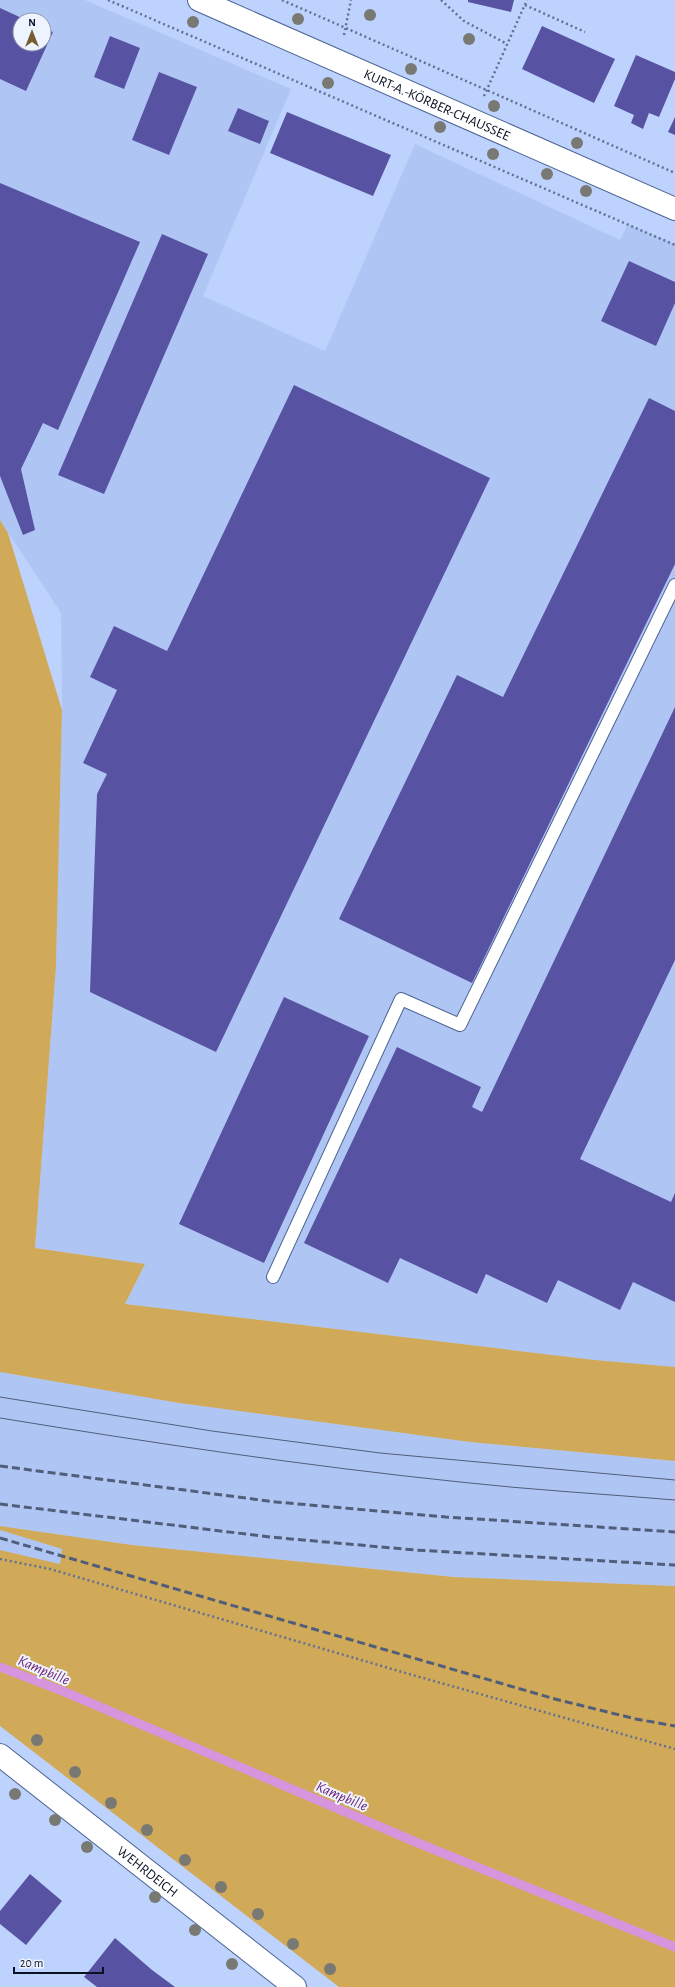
<svg xmlns="http://www.w3.org/2000/svg" width="675" height="1987" font-family="'Alegreya Sans',sans-serif">
<style>
.built{fill:#afc6f5;fill-rule:evenodd}
.green{fill:#d0a959}
.lines{fill:none;stroke-linecap:round;stroke-linejoin:round}
.stream{stroke:#d795dd;stroke-width:9}
.building{fill:#5852a2}
.service-casing{stroke:#4c6392;stroke-width:14}
.minor-casing{stroke:#4c6392;stroke-width:24}
.secondary-casing{stroke:#4c6392;stroke-width:24}
.path{stroke:#627190;stroke-width:2.5;stroke-dasharray:2 3;stroke-linecap:butt}
.service{stroke:#fff;stroke-width:12}
.minor{stroke:#fff;stroke-width:22}
.secondary{stroke:#fff;stroke-width:22}
.tram{stroke:#515e7a;stroke-width:1}
.rail{stroke:#515e7a;stroke-width:3;stroke-dasharray:8 4;stroke-linecap:butt}
.tree{fill:#797974}
.labels{text-anchor:middle;stroke-width:4;stroke-linejoin:round;paint-order:stroke}
.street-label{font-size:14px;fill:#091123;stroke:#eef4ff}
.water-label{font-size:15px;font-style:italic;fill:#712379;stroke:#eef4ff}
</style>
<rect width="100%" height="100%" fill="#bdd3fe"/>
<!-- built -->
<path class="built" d="M0,0H85L291,89L203,296L325,351L415,144L620,240L628,224L675,244V1367L595,1360L125,1304L145,1264L35,1248L56,966L62,710L61,613L0,520ZM20,20H44V44H20Z
M0,1372L179,1403L470,1442L675,1461V1586L454,1577L132,1545L0,1526Z
M0,1530L62,1549L60,1564L0,1550Z"/>
<!-- green -->
<path class="green" d="M0,520L8,533L62,710L56,966L35,1248L145,1264L125,1304L595,1360L675,1367V1461L470,1442L179,1403L0,1372Z
M0,1526L132,1545L454,1577L675,1586V1987H339L0,1726V1550L60,1564L62,1549L0,1530Z"/>
<g class="lines">
<!-- stream -->
<path class="stream" d="M0,1667L65,1692L418,1843L675,1947"/>
</g>
<!-- building -->
<path class="building" d="M468,0H514L511,12L468,2Z
M0,8L26,20H20V44H44V28L53,32L26,91L0,79Z
M542,26L615,59L594,103L522,69Z
M110,36L140,48L124,89L94,77Z
M636,55L675,72V79L659,117L649,113L643,129L631,123L634,115L614,106Z
M159,72L197,87L169,155L132,140Z
M238,108L269,121L260,144L228,131Z
M287,112L391,155L373,196L270,153Z
M675,117V135L668,132Z
M0,183L140,242L58,430L43,423L21,469L35,530L23,535L0,476Z
M162,234L208,254L104,494L58,475Z
M629,261L675,282V303L656,346L601,321Z
M294,385L490,478L216,1052L90,992L97,794L107,774L83,763L117,690L90,677L114,626L167,651Z
M649,398L675,411V564L472,983L339,919L457,675L503,697Z
M675,707V960L580,1159L671,1202L675,1193V1302L633,1282L620,1310L558,1280L547,1303L486,1274L477,1294L400,1258L388,1283L304,1243L397,1047L481,1087L472,1107L482,1112Z
M284,997L369,1036L264,1263L179,1224Z
M30,1874L62,1901L26,1945L0,1924V1911Z
M115,1938L152,1970L175,1987H97L84,1977Z"/>
<g class="lines">
<defs>
<path id="service" d="M273,1277L401,999L460,1025L675,585"/>
<g id="minor">
<path id="s1" d="M0,1755L295,1987"/>
</g>
<g id="secondary">
<path id="s2" d="M199,0L675,209"/>
</g>
</defs>
<!-- service casing -->
<use href="#service" class="service-casing"/>
<!-- minor casing -->
<use href="#minor" class="minor-casing"/>
<!-- secondary casing -->
<use href="#secondary" class="secondary-casing"/>
<!-- path -->
<path class="path" d="M108,0L675,245
M282,0L675,173
M441,0L464,21L507,44
M525,5L585,32
M344,35L351,0
M484,96L527,0
M0,1559L50,1569L409,1674L675,1749"/>
<!-- service -->
<use href="#service" class="service"/>
<!-- minor -->
<use href="#minor" class="minor"/>
<!-- secondary -->
<use href="#secondary" class="secondary"/>
<!-- tram -->
<path class="tram" d="M0,1397L212,1431L380,1453L675,1480
M0,1418C153,1443 306,1466 460,1482C532,1490 604,1494 675,1500"/>
<!-- rail -->
<path class="rail" d="M0,1466L276,1502L446,1517L675,1532
M0,1504L270,1537L415,1550L675,1565
M0,1538L555,1699L636,1719L675,1726"/>
</g>
<!-- trees -->
<g class="tree">
<circle cx="370" cy="15" r="6"/>
<circle cx="298" cy="19" r="6"/>
<circle cx="193" cy="22" r="6"/>
<circle cx="469" cy="39" r="6"/>
<circle cx="411" cy="69" r="6"/>
<circle cx="328" cy="83" r="6"/>
<circle cx="494" cy="106" r="6"/>
<circle cx="440" cy="127" r="6"/>
<circle cx="577" cy="143" r="6"/>
<circle cx="493" cy="154" r="6"/>
<circle cx="547" cy="174" r="6"/>
<circle cx="586" cy="191" r="6"/>
<circle cx="37" cy="1740" r="6"/>
<circle cx="75" cy="1772" r="6"/>
<circle cx="15" cy="1794" r="6"/>
<circle cx="111" cy="1803" r="6"/>
<circle cx="55" cy="1820" r="6"/>
<circle cx="147" cy="1830" r="6"/>
<circle cx="87" cy="1847" r="6"/>
<circle cx="185" cy="1860" r="6"/>
<circle cx="221" cy="1887" r="6"/>
<circle cx="155" cy="1897" r="6"/>
<circle cx="258" cy="1914" r="6"/>
<circle cx="195" cy="1930" r="6"/>
<circle cx="293" cy="1944" r="6"/>
<circle cx="232" cy="1964" r="6"/>
<circle cx="330" cy="1969" r="6"/>
</g>
<g class="labels">
<!-- street labels -->
<g class="street-label">
<text dy="5" stroke="none"><textPath href="#s2" startOffset="260">KURT-A.-KÖRBER-CHAUSSEE</textPath></text>
<text dy="5" stroke="none"><textPath href="#s1" startOffset="188">WEHRDEICH</textPath></text>
</g>
<!-- water labels -->
<g class="water-label">
<text transform="translate(44 1670) rotate(23)" y="5">Kampbille</text>
<text transform="translate(342 1796) rotate(23)" y="5">Kampbille</text>
</g>
</g>
<!-- north arrow -->
<g transform="translate(32 32)"><circle r="19" fill="#eef4ff" stroke="#9299a7"/>
<path d="M0-3L7 15L0 10L-7 15Z" fill="#765f2f"/>
<text y="-6" font-size="11" font-weight="bold" text-anchor="middle" fill="#091123">N</text>
</g>
<!-- scale -->
<path d="M14 1967v6h89v-6" fill="none" stroke="#091123" stroke-width="2"/>
<text x="20" y="1967" font-size="12" fill="#091123" stroke="#eef4ff" stroke-width="3" paint-order="stroke">20 m</text>
</svg>
